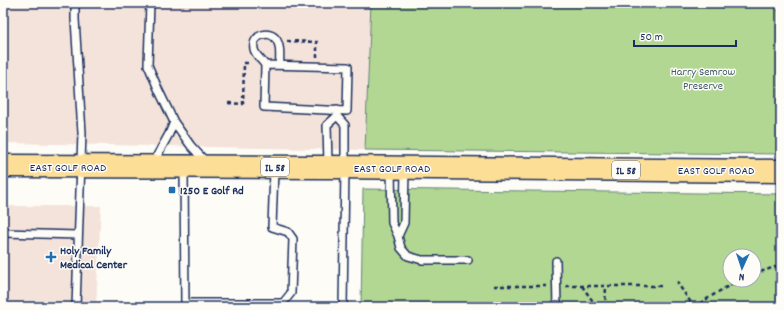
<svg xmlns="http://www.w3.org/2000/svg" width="784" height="310" font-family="Dekko,sans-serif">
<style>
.built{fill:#f4e3da}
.green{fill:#b2d792;stroke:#668378;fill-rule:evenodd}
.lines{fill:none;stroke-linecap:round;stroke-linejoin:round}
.service-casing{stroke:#1b2f5e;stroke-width:10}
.primary-casing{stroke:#1b2f5e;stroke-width:25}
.path{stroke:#1b2f5e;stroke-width:2.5;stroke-dasharray:4 3;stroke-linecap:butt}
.service{stroke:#fdfcf7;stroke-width:7}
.primary{stroke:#fcde96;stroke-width:22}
.poi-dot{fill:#1f6fb2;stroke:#fdfcf7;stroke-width:1.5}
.labels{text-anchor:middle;stroke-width:3;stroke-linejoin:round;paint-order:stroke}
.shield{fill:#fdfcf7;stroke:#5f6c8c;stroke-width:1}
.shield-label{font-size:11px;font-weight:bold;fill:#1b2f5e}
.park-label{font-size:12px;fill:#41596b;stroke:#fdfcf7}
.street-label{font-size:12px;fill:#1b2f5e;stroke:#fdfcf7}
.poi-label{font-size:12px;font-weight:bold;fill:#1b2f5e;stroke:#fdfcf7;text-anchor:start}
</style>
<rect width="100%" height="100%" fill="#fdfcf7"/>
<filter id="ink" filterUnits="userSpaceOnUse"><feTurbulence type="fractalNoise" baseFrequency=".025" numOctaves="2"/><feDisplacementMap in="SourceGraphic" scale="8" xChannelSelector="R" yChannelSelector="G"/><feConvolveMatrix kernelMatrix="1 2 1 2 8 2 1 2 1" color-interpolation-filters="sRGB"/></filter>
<g filter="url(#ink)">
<!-- built -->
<path class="built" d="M3,3H371L365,150L3,143Z
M3,206H101L96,307H3Z"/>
<!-- green -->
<path class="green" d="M371,3H769L781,13V154L365,150Z
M363,189L781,194V307H361ZM730,256H754V280H730Z"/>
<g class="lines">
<defs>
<path id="service" d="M75,3V19L82,133L76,307
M150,3L148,65L159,91L174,122L191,146L206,162
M265,65L348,67L347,111L264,107Z
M265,65C261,59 255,55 254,49C251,34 273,28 278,43C281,49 279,58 280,65
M337,110V116L345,125V168L343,307
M153,163L169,134L174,122
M328,164L327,125L337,116
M184,169L185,307
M391,169L392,223L398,236L401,248L408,256L422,260H468
M3,233L78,235
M398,236L404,223L405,169
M556,261L557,307
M185,303H283L291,293L293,239L288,232L272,227L274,170"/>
<path id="primary" d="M3,166L328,167L781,171"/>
</defs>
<!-- service casing -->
<use href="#service" class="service-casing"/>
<!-- primary casing -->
<use href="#primary" class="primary-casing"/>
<!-- path -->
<path class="path" d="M287,41L317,42V57
M228,103L243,104L244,63H251
M754,274L781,265
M678,281V284L694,307
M494,286H547
M566,286H661
M582,286L597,307
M605,307L606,286
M694,307L723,289L742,280"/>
<!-- service -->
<use href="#service" class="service"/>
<!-- primary -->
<use href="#primary" class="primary"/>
</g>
</g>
<!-- markers -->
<g class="poi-dot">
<rect x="168" y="186" width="8" height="8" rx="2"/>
<path d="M49 251h4v4h4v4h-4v4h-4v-4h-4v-4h4z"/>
</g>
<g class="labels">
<!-- shield labels -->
<g class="shield">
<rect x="261" y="158" width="28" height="18" rx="3"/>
<rect x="612" y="161" width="28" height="18" rx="3"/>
</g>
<g class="shield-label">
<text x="275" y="171">IL 58</text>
<text x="626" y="174">IL 58</text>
</g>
<!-- park labels -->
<g class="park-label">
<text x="703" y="75">Harry Semrow<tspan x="703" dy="14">Preserve</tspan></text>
</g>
<!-- street labels -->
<g class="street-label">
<text x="68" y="171">EAST GOLF ROAD</text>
<text x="392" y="172">EAST GOLF ROAD</text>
<text x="716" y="174">EAST GOLF ROAD</text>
</g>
<!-- poi labels -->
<g class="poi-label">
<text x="180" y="194">1250 E Golf Rd</text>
<text x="60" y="254">Holy Family<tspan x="60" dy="14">Medical Center</tspan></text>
</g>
</g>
<!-- margin -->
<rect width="784" height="310" fill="none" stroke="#fdfcf7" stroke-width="16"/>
<rect x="8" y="8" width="768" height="294" fill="none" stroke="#1b2f5e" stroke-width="1.5" filter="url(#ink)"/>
<!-- north arrow -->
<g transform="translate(742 268) rotate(183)"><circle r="19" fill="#fdfcf7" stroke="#a3aaba"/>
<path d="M0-3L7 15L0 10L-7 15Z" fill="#1f6fb2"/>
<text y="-6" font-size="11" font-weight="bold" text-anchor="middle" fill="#1b2f5e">N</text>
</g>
<!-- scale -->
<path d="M634 40v6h102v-6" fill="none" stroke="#1b2f5e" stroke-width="2"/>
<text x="640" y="40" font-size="12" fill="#1b2f5e" stroke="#fdfcf7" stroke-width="3" paint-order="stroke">50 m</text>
</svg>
